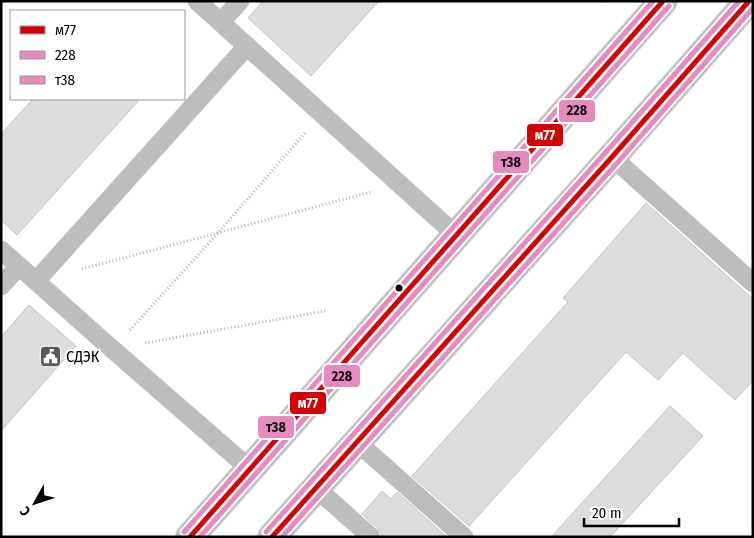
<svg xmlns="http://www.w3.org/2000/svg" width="754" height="538" font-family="'Fira Sans Condensed',sans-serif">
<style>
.building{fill:#dcdcdc;stroke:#c4c4c4}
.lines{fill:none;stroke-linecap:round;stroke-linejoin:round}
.primary-casing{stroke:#dbdbdb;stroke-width:30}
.path{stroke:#b8b8b8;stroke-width:3;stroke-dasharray:1 2.5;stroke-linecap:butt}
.lane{stroke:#bdbdbd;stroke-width:19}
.primary{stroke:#bdbdbd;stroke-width:28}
.bus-1-casing{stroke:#fff;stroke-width:9}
.bus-2-casing{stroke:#fff;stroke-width:9}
.bus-3-casing{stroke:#fff;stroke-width:9}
.bus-1{stroke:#d50100;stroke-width:5}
.bus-2{stroke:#e68bbd;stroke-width:5}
.bus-3{stroke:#e68bbd;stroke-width:5}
.bus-dot{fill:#000;stroke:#fff;stroke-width:2}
.labels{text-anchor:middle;stroke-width:4.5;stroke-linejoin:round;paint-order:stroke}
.poi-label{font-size:16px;fill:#000;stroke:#fff;text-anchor:start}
.line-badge{stroke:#fff;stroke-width:2}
.badge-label{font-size:14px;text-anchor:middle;font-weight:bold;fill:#fff}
.pale-badge-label{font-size:14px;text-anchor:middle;font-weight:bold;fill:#111}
</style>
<rect width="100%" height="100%" fill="#fff"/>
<!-- building -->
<path class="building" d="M263,1H379L311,76L248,18Z
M33,99H140L17,235L1,220V134Z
M646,203L753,299V381L735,400L683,353L658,380L626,352L469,526L412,476L568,302L563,298Z
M29,305L76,346L1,431V337Z
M670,406L703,436L610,537H551Z
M382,491L391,499L397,492L447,537H382L381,533L378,529L362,514Z"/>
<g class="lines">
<defs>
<path id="primary" d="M190,537L663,1
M272,537L612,157L749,1"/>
</defs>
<!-- primary casing -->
<use href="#primary" class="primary-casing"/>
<!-- path -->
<path class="path" d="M602,1L603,2
M82,269L371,192
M130,330L218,233L305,133
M145,343L325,311"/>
<!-- lane -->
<path class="lane" d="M197,1L457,236
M221,22L240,1
M612,157L753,283
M1,250L103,341L250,469
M36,281L247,46
M1,286L19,266
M357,442L464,537
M316,488L371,537"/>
<!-- primary -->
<use href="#primary" class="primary"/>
<defs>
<path id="bus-1" d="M190,537L663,1
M272,537L612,157L749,1"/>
<path id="bus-2" d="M200,537L669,6
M282,537L618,162L753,8"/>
<path id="bus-3" d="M184,532L653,1
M266,532L606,152L739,1"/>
</defs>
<!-- bus-1 casing -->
<use href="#bus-1" class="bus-1-casing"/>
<!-- bus-2 casing -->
<use href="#bus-2" class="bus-2-casing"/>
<!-- bus-3 casing -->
<use href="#bus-3" class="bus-3-casing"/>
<!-- bus-1 -->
<use href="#bus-1" class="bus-1"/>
<!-- bus-2 -->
<use href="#bus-2" class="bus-2"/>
<!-- bus-3 -->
<use href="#bus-3" class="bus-3"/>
</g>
<!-- icons -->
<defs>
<symbol id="civic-square" viewBox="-11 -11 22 22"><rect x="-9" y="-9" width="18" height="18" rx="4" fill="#595959" stroke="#fff"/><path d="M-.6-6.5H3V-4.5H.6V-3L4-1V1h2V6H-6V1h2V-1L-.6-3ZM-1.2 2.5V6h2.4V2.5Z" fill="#fff"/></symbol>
</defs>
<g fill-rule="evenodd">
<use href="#civic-square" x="38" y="344" width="25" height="25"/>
</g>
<!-- markers -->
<circle class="bus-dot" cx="399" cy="288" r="4.5"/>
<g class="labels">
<!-- poi labels -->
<g class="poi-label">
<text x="66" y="362">СДЭК</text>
</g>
</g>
<g class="line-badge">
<rect x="558" y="99" width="38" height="24" rx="5" fill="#e68bbd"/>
<rect x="526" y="123" width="38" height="24" rx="5" fill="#d50100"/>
<rect x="492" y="150" width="38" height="24" rx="5" fill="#e68bbd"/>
<rect x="323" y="364" width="38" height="24" rx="5" fill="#e68bbd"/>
<rect x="289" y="391" width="38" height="24" rx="5" fill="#d50100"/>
<rect x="257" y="415" width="38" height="24" rx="5" fill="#e68bbd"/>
</g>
<g class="badge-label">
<text x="545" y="140">м77</text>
<text x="308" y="408">м77</text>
</g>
<g class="pale-badge-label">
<text x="577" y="115">228</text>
<text x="511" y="167">т38</text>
<text x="342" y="381">228</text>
<text x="276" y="432">т38</text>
</g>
<!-- border -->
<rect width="754" height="538" fill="none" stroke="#000000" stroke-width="5"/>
<!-- legend -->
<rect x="10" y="10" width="175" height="90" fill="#ffffff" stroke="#999999"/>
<rect x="20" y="26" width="25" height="8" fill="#d50100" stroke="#999999"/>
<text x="55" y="35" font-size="15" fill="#000000">м77</text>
<rect x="20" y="51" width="25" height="8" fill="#e68bbd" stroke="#999999"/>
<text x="55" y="60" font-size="15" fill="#000000">228</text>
<rect x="20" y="76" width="25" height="8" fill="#e68bbd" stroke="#999999"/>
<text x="55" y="85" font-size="15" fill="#000000">т38</text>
<!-- north arrow -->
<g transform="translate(35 503) rotate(230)" stroke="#ffffff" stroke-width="4" paint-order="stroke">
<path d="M0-4L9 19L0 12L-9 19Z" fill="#000000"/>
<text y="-8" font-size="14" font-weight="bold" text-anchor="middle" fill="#000000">С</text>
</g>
<!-- scale -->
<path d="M584 518v8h95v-8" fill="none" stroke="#000000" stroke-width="2.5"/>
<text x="592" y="518" font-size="15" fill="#000000" stroke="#ffffff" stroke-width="4" paint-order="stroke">20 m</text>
</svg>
